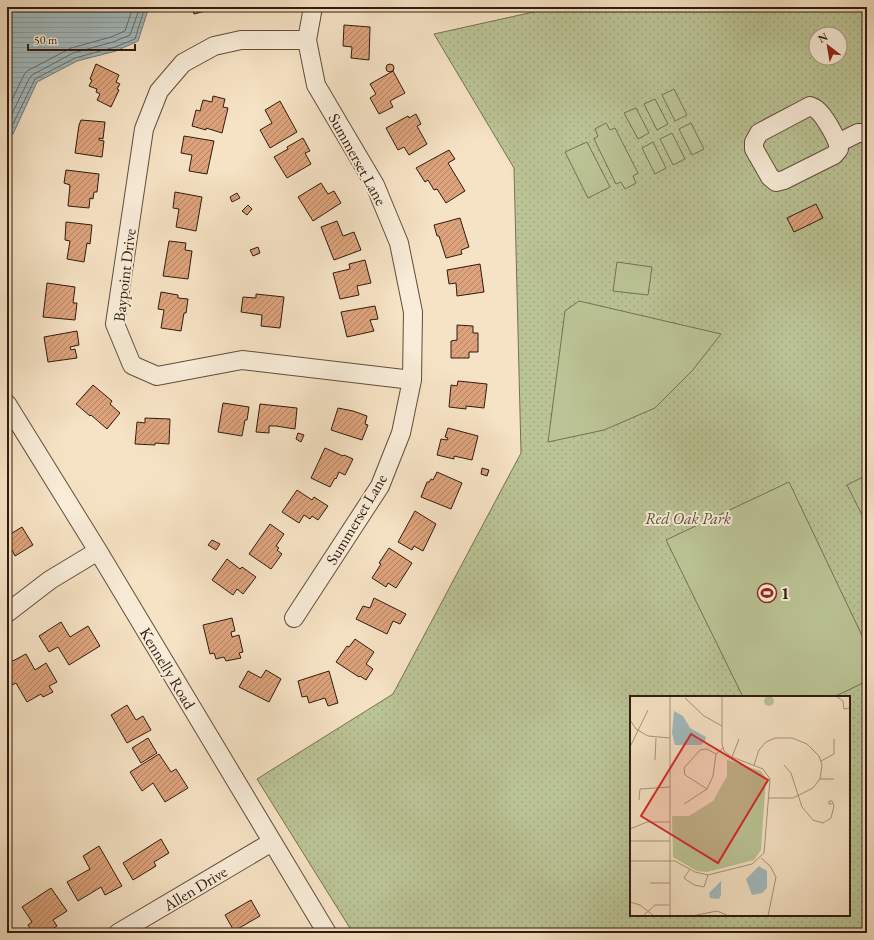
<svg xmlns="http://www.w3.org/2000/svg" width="874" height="940" font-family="'EB Garamond',serif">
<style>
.park{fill:url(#park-dots);stroke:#767052;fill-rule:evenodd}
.pitch{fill:#bbc496;stroke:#767052}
.water{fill:url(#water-rules);stroke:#757b79}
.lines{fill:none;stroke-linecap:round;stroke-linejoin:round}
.shore{stroke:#6a6b67;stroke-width:1}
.building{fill:url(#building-hatch);stroke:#311b0e}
.minor-casing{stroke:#624d3c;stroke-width:20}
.minor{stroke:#f9edd9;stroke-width:18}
.labels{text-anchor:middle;stroke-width:4;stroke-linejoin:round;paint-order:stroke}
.street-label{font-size:16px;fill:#311b0e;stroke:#f9edd9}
.park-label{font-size:16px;font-style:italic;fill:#5a4e37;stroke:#f9edd9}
.poi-label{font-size:16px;font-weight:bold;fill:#311b0e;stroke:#f9edd9;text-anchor:start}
.inset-road{fill:none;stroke:#a7937c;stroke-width:1}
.view{fill:#d62828;fill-opacity:0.15;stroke:#d62828;stroke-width:2}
.inset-edge{fill:none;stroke:#311b0e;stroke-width:2}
</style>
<defs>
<pattern id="park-dots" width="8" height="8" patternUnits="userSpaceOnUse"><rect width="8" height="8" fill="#bbc496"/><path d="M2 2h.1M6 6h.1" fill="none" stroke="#a1a880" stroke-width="1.8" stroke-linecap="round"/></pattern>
<pattern id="water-rules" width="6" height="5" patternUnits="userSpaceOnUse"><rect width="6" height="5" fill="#a2bbc0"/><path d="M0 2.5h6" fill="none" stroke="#8ca0a4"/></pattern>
<pattern id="building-hatch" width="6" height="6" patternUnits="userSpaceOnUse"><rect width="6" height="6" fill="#dda37c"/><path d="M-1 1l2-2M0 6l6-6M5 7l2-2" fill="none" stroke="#b48464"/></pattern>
</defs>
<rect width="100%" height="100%" fill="#f6e3c5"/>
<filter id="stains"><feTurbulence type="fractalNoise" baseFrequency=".005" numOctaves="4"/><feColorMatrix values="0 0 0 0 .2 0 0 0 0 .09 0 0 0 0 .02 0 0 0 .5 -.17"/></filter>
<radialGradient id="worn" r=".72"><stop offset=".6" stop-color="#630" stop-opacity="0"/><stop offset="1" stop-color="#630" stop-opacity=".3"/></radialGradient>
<!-- park -->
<path class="park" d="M556,7H862L867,16V933H353L257,779L393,694L521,453L514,168L434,34ZM816,34H840V58H816ZM631,697H849V915H631Z"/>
<!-- pitch -->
<path class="pitch" d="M674,89L687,115L675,121L662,95Z
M655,99L668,124L657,130L644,104Z
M636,108L649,133L638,139L624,113Z
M606,123L610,130L615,128L638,173L633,176L636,183L625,189L621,182L616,184L594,139L598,136L595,129Z
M691,123L704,149L692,155L679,129Z
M672,133L685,159L673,165L660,139Z
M587,142L610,187L588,198L565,152Z
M653,142L666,168L655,174L642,148Z
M617,262L652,267L648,295L613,291Z
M579,301L721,334L692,371L655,408L604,430L548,442L565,311Z
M867,475V525L847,485Z
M789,482L867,646V681L834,697H743L666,540Z"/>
<!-- water -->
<path class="water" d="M7,7H149L138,41L116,51L77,61L37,82L13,134L7,136Z"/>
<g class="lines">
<!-- shore -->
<path class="shore" d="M7,110L24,75L27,71L71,48L111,37L125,31L133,7
M7,124L29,79L32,75L73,53L113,42L130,35L140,7
M7,132L10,130L35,79L75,58L115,47L135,39L145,7"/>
</g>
<!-- building -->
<path class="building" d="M177,7H208L209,10L194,14L192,8L178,10Z
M344,25L370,27L369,60L351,58L352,47L343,46Z
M386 68a4 4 0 1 1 8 0a4 4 0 1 1-8 0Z
M96,64L119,75L116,82L120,84L117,89L119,90L111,107L97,100L100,94L96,92L97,89L89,86L92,80L90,79Z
M393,71L405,93L390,101L393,107L379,114L370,98L376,94L370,84Z
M213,96L225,99L223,107L228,108L222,133L206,128V130L192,126L196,110L200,111L203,100L212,102Z
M280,101L297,132L270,148L260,130L272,123L265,110Z
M416,114L421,124L417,126L427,144L409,155L404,147L398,150L386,128L408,116L409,118Z
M81,120L105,122L103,139L99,138V140L104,141L102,157L75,153L79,125Z
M184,136L214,141L207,174L189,171L192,155L181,153Z
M303,138L310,151L305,153L311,164L287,178L274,157L288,149L287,147Z
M449,150L455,159L448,163L465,191L446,203L437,189L434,190L428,180L425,182L416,168Z
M66,170L99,174L97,192H94L93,199L90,198L89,208L68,206L70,185L64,183Z
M321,183L328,194L334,191L341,203L313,221L298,197Z
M175,192L202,197L196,231L176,227L179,209L173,208Z
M237,193L240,198L232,202L230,197Z
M816,204L823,218L794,232L787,218Z
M248,205L252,209L247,215L242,211Z
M460,218L469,247L461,250L462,254L446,258L439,236H437L434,225Z
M337,221L343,236L354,232L361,250L334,260L321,227Z
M66,222L92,225L90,244L87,243L84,262L67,259L70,241L65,240Z
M169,241L186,243L185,250L192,251L188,279L163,276Z
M258,247L260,253L253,256L250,250Z
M365,260L371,283L357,286L359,295L340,299L333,273L350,269L349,264Z
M480,264L484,292L457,296L456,283L449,284L447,270Z
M47,283L75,287L73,303H77L75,320L43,317Z
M161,292L178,295V298L188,299L186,313H184L181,331L161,328L164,310L158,309Z
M256,294L284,297L280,328L261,326L262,315L241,312L243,297L256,298Z
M375,306L378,319L370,320L374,331L347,337L341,312Z
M457,325L473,326V333H478V352H469V358H451V341L457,340Z
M77,331L79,345L70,347L71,350L75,349L77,358L48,362L44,337Z
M458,381L487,384L484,408L466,406V409L449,407L451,385L457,386Z
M93,385L112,401L110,404L120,413L107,429L91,415L90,416L76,404Z
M223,403L249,407L247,420H245L242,436L218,432Z
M260,404L297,408L295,429L276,426H269V433L256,432Z
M338,408L353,411L367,416L365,424L368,425L362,440L331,430Z
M145,418L170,419L169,444L155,443V445L135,444L137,422L145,423Z
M448,428L478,436L472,460L454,456V459L437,455L441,439L447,440L448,438L445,437Z
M298,433L304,435L301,442L296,439Z
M325,448L343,456L344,455L353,459L345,475L339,472L336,479L335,478L330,487L311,478Z
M482,468L489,470L487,476L481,474Z
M437,472L462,483L451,509L421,497L427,482H429L431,479L433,480Z
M297,490L312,500L314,497L328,506L318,520L312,516L310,519L304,515L299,523L282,512Z
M415,511L436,524L423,551L414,546L412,550L398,542Z
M270,524L284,534L276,546L279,548L277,550L282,554L271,569L249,554Z
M22,527L33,545L15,556L12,550L7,553V533L9,535Z
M212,540L220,544L216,550L208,545Z
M389,548L412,563L396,588L388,583L386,587L372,578L381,564L379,563Z
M227,559L240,569L242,567L256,577L243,594L237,589L233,595L212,580Z
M374,598L406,614L400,624L393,621L387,634L356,619L363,606L370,608Z
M232,618L235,631L231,632L232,637L239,635L243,652L239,653L241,658L226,661L224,657L216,659L214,653L210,654L203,625Z
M61,622L70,637L88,626L100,646L69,665L58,647L49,652L39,636Z
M355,639L374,652L366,664L373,669L366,680L360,676L359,677L336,662L347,646L349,647Z
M26,654L35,670L46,663L57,682L49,686L53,692L43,697L41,694L27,702L16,683L10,686L7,681V664Z
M266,670L281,679L269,702L239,687L248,671L261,678Z
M329,671L338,703L328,706L325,698L309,703L307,696L302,697L298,681Z
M127,705L136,720L143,716L151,730L127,743L111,715Z
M148,738L157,753L141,763L132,748Z
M159,754L171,772L176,769L188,788L165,802L153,783L142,791L130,772Z
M161,839L169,853L154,862L156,866L133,880L123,863Z
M99,846L122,886L105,895L101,887L78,901L67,882L90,869L83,856Z
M51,888L67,911L53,920L57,926L46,933H33L28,925L32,922L22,907Z
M251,900L260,916L234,931L225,915Z"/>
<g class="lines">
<defs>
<path id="minor" d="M307,40H241L214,46L183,63L159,91L144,129L115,324L132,365L157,376L242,360L412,380
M810,106C812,107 815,108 816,109C824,115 838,139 839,149L834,155L784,180L776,182L770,177L754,149V142L759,133Z
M838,143L858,133H867
M7,404L98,551L327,933
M7,613L50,580L98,551
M294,618L380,486L401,433L412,380L413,312L399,243L375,185L316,85L307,40L313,7
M118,933L272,842"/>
</defs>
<!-- minor casing -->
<use href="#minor" class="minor-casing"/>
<!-- minor -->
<use href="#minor" class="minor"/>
</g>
<!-- icons -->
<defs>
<symbol id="stadium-ring" viewBox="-11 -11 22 22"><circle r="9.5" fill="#f9edd9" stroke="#8f2418" stroke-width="1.5"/><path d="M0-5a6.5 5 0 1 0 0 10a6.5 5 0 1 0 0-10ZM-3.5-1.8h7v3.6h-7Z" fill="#8f2418"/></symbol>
</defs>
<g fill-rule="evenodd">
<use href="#stadium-ring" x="756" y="582" width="22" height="22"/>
</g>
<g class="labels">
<!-- street labels -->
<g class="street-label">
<text transform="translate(358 159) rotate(61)" y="6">Summerset Lane</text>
<text transform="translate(124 275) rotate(-83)" y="6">Baypoint Drive</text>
<text transform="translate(356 519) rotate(-59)" y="6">Summerset Lane</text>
<text transform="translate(168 668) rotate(59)" y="6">Kennelly Road</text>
<text transform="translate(195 888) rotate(-31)" y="6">Allen Drive</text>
</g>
<!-- park labels -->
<g class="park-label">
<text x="688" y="524">Red Oak Park</text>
</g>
<!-- poi labels -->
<g class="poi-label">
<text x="781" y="599">1</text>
</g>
</g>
<!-- overview -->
<g transform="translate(630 696)">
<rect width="220" height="220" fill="#f6e3c5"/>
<path d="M97,64L131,75L136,82L131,154L124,164L77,176L67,175L43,161L42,120H59L83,105L97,80Z" fill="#bbc496"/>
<path d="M134 5a5 5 0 1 1 10 0a5 5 0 1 1-10 0ZM94,95H96L106,105L97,108L86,106ZM91,121L105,122L103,144L89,143ZM110,125L124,126L122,148L108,147Z" fill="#bbc496"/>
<path d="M44,15L53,20L60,32L76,41L75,45L71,49H45L42,37ZM129,170L137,175V192L132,197L122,199L116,183ZM91,185V199L89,203L80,202L79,197Z" fill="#a2bbc0"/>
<path class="inset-road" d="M206,0L213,5L214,13L220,12M55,2L74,20L92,30M0,24L6,33L18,40L40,42M0,51L18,14M102,61L109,43M25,64L26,42M191,65L204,58V43M124,69L129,54L136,46L145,42H162L177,48L189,60L192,69L190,83M154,69L161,77L172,111L183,124L193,127L201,122L204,110L202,105H199V108H202M77,93L55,79L54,72L70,54L77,53L86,58M139,102H163L183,92L190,83H204M9,104L10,93L40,91M54,108L77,93L83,80L86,58L93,52M0,133L17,126H40M0,145H40M131,162L140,170L146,181L138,220M0,165H45L65,176L78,179L122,168L134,157L140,83L133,73L102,61L94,55L92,48V0M60,173L54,182L64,189L74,191L78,179M20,187H40M0,206L10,209L24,220M13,220L25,209H39M40,220V0M62,220L87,215L99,220"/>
<path class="view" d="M61,38L138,84L88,167L11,120Z"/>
<rect width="220" height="220" class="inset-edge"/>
</g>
<!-- margin -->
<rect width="874" height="940" fill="none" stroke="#f6e3c5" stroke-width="24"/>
<rect x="8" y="8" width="858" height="924" fill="none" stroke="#311b0e" stroke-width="2"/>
<rect x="12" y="12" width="850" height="916" fill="none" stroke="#311b0e"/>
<!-- north arrow -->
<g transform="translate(828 46) rotate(329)"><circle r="19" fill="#f9edd9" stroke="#a99988"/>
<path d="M0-3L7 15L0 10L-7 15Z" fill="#8f2418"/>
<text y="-6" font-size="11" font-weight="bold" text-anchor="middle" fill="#311b0e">N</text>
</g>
<!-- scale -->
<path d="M28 44v6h107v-6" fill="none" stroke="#311b0e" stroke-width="2"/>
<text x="34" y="44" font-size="12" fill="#311b0e" stroke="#f9edd9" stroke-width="3" paint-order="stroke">50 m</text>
<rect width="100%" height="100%" filter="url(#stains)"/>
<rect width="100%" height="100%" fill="url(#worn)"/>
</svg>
